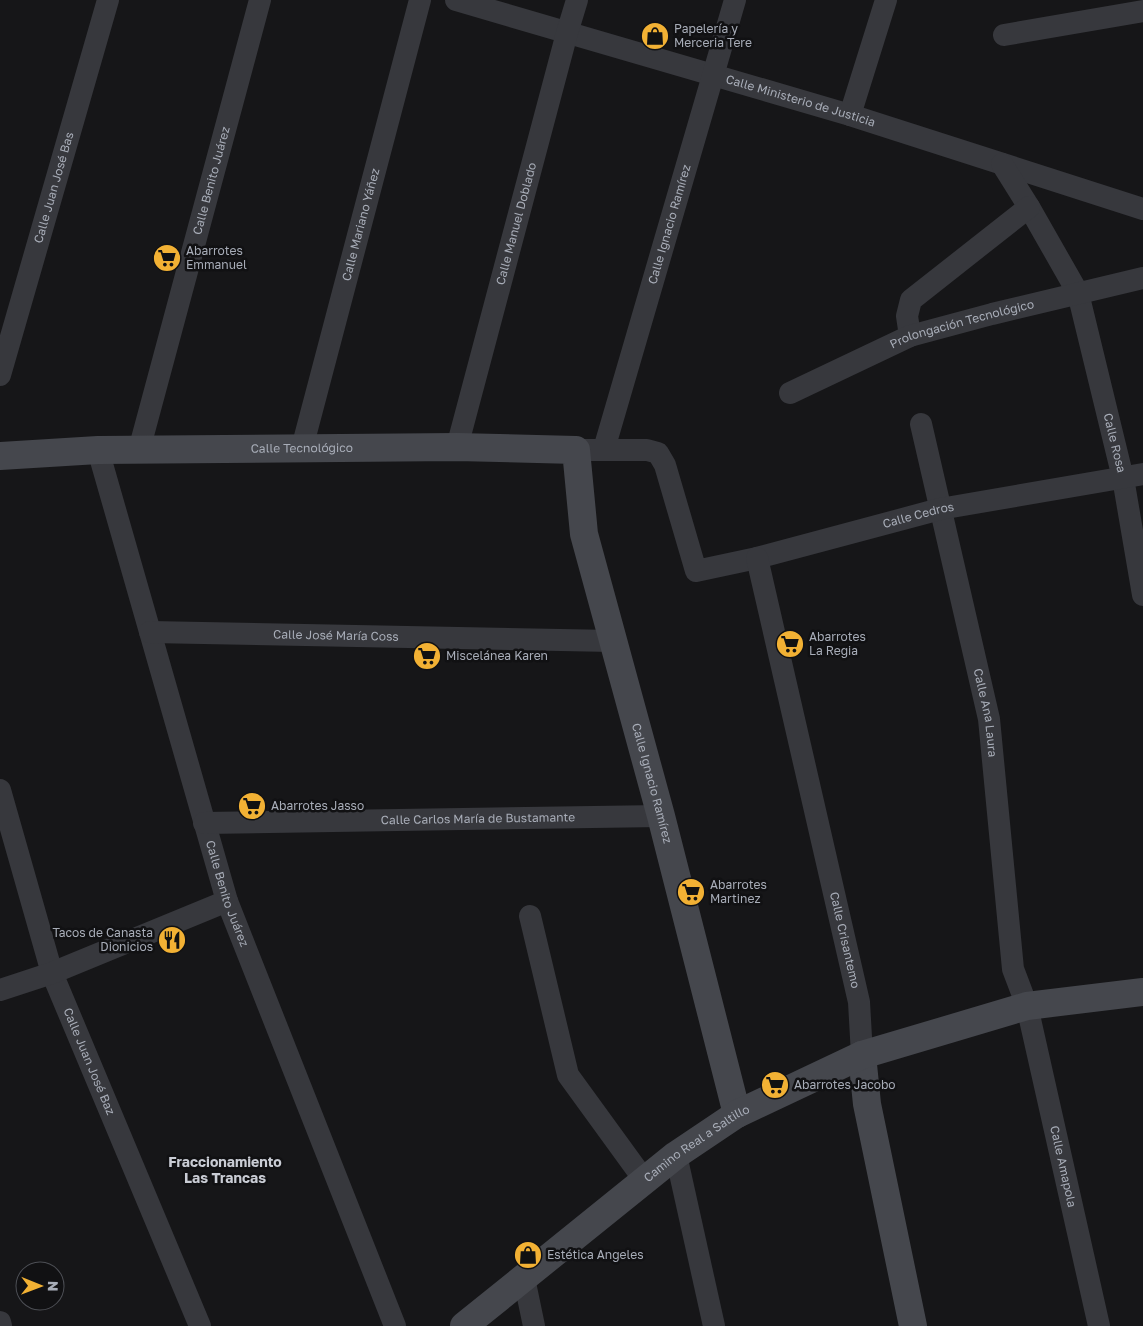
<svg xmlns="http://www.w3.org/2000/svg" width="1143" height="1326" font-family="'Golos Text',sans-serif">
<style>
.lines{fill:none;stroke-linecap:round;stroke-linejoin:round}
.street{stroke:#37383d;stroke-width:22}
.secondary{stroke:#45474d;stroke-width:28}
.labels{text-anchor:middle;stroke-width:5;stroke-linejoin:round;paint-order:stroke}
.poi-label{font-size:12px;fill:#a8adb8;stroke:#111113;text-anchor:start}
.street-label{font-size:12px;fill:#a8adb8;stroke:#111113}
.neighbourhood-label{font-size:14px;font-weight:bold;fill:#c9ccd4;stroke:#111113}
</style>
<rect width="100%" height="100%" fill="#161618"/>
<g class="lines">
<!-- street -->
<g class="street">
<path id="s1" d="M456,0L850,115L1143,209"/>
<path d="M1004,35L1143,11"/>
<path d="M850,115L886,0"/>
<path id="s2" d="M1002,164L1029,207L1078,293L1123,478L1143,595"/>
<path d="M910,336L907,316L911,300L1029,207"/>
<path id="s3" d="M0,375L108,0"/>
<path id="s4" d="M790,393L910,336L992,314L1143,278"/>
<path id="s5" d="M921,424L989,719L1013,969L1027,1006L1099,1326"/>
<path id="s6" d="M457,447L567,33L577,0"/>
<path id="s7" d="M302,448L420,0"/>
<path id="s8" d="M604,449L735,0"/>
<path id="s9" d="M98,450L227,901L395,1326"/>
<path id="s10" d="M139,450L260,0"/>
<path id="s11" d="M576,450H647L658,453L665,465L696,571L757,558L940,509L1143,474"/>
<path id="s12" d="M757,558L859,1002L862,1055"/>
<path id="s13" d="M150,632L613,641"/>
<path id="s14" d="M0,790L52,973L200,1326"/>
<path id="s15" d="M204,823L661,816"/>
<path d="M530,916L568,1075L645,1181"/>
<path d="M0,990L52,973L227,901"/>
<path d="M676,1155L714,1326"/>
<path d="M524,1278L534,1326"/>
<path d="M0,1322L1,1326"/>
</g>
<!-- secondary -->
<g class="secondary">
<path id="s16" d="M0,456L98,450L457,447L576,450L584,534L661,816L737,1114"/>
<path d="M862,1055L867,1104L913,1326"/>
<path id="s17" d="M464,1326L676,1155L737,1114L862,1055L1027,1006L1143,992"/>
</g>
</g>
<!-- icons -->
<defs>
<symbol id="shop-disc" viewBox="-11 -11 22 22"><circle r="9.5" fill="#f2b134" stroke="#111113"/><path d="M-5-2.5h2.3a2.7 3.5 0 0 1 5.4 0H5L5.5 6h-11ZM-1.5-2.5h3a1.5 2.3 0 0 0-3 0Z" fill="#111"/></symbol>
<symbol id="supermarket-disc" viewBox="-11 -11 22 22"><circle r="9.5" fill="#f2b134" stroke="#111113"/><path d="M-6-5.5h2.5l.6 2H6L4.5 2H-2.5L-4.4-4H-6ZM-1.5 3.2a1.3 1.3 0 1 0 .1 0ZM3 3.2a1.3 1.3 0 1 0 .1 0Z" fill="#111"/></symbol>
<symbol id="restaurant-disc" viewBox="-11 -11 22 22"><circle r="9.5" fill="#f2b134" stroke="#111113"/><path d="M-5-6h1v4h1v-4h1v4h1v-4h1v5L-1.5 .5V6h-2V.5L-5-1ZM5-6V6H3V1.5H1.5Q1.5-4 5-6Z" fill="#111"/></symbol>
</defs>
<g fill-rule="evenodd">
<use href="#shop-disc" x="639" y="20" width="32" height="32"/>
<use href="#supermarket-disc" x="151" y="242" width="32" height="32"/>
<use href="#supermarket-disc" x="774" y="628" width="32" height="32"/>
<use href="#supermarket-disc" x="411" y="640" width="32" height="32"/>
<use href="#supermarket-disc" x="236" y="790" width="32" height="32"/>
<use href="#supermarket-disc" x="675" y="876" width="32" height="32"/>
<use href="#restaurant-disc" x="156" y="924" width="32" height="32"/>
<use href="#supermarket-disc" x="759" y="1069" width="32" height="32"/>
<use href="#shop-disc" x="512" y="1239" width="32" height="32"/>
</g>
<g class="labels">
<!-- poi labels -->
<g class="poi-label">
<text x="674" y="33">Papelería y<tspan x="674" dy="14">Merceria Tere</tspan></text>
<text x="186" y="255">Abarrotes<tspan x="186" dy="14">Emmanuel</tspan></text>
<text x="809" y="641">Abarrotes<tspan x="809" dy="14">La Regia</tspan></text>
<text x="446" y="660">Miscelánea Karen</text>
<text x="271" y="810">Abarrotes Jasso</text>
<text x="710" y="889">Abarrotes<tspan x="710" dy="14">Martinez</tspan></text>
<text x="153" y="937" text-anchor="end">Tacos de Canasta<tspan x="153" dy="14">Dionicios</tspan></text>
<text x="794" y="1089">Abarrotes Jacobo</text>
<text x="547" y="1259">Estética Angeles</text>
</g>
<!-- street labels -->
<g class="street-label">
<text dy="4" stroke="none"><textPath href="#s1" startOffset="359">Calle Ministerio de Justicia</textPath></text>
<text dy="4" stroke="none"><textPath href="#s10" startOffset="279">Calle Benito Juárez</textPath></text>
<text dy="4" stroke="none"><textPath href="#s3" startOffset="195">Calle Juan José Bas</textPath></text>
<text dy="4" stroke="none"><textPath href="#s6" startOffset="231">Calle Manuel Doblado</textPath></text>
<text dy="4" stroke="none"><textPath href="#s7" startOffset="231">Calle Mariano Yáñez</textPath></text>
<text dy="4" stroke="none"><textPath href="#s8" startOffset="234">Calle Ignacio Ramírez</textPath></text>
<text dy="4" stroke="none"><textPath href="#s4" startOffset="186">Prolongación Tecnológico</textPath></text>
<text dy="4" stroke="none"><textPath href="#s2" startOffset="304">Calle Rosa</textPath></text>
<text dy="4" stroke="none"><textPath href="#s16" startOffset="302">Calle Tecnológico</textPath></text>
<text dy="4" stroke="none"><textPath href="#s11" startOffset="436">Calle Cedros</textPath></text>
<text dy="4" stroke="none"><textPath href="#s13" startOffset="186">Calle José María Coss</textPath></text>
<text dy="4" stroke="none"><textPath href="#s5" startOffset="296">Calle Ana Laura</textPath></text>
<text dy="4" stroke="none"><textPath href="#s16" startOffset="919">Calle Ignacio Ramírez</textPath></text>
<text dy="4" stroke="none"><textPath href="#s15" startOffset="274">Calle Carlos María de Bustamante</textPath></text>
<text dy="4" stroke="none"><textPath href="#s9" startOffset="462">Calle Benito Juárez</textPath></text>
<text dy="4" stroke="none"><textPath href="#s12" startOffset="392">Calle Crisantemo</textPath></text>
<text dy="4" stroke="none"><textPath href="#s14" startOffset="286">Calle Juan José Baz</textPath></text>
<text dy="4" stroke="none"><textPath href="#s17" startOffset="296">Camino Real a Saltillo</textPath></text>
<text dy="4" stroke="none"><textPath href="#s5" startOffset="758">Calle Amapola</textPath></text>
</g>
<!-- neighbourhood labels -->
<g class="neighbourhood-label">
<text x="225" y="1167">Fraccionamiento<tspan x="225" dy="16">Las Trancas</tspan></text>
</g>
</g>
<!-- north arrow -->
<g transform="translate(40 1286) rotate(91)"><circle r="24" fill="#111113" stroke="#4d4f55"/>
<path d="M0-4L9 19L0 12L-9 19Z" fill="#f2b134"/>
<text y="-8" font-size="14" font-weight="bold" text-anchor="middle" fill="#a8adb8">N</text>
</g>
</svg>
